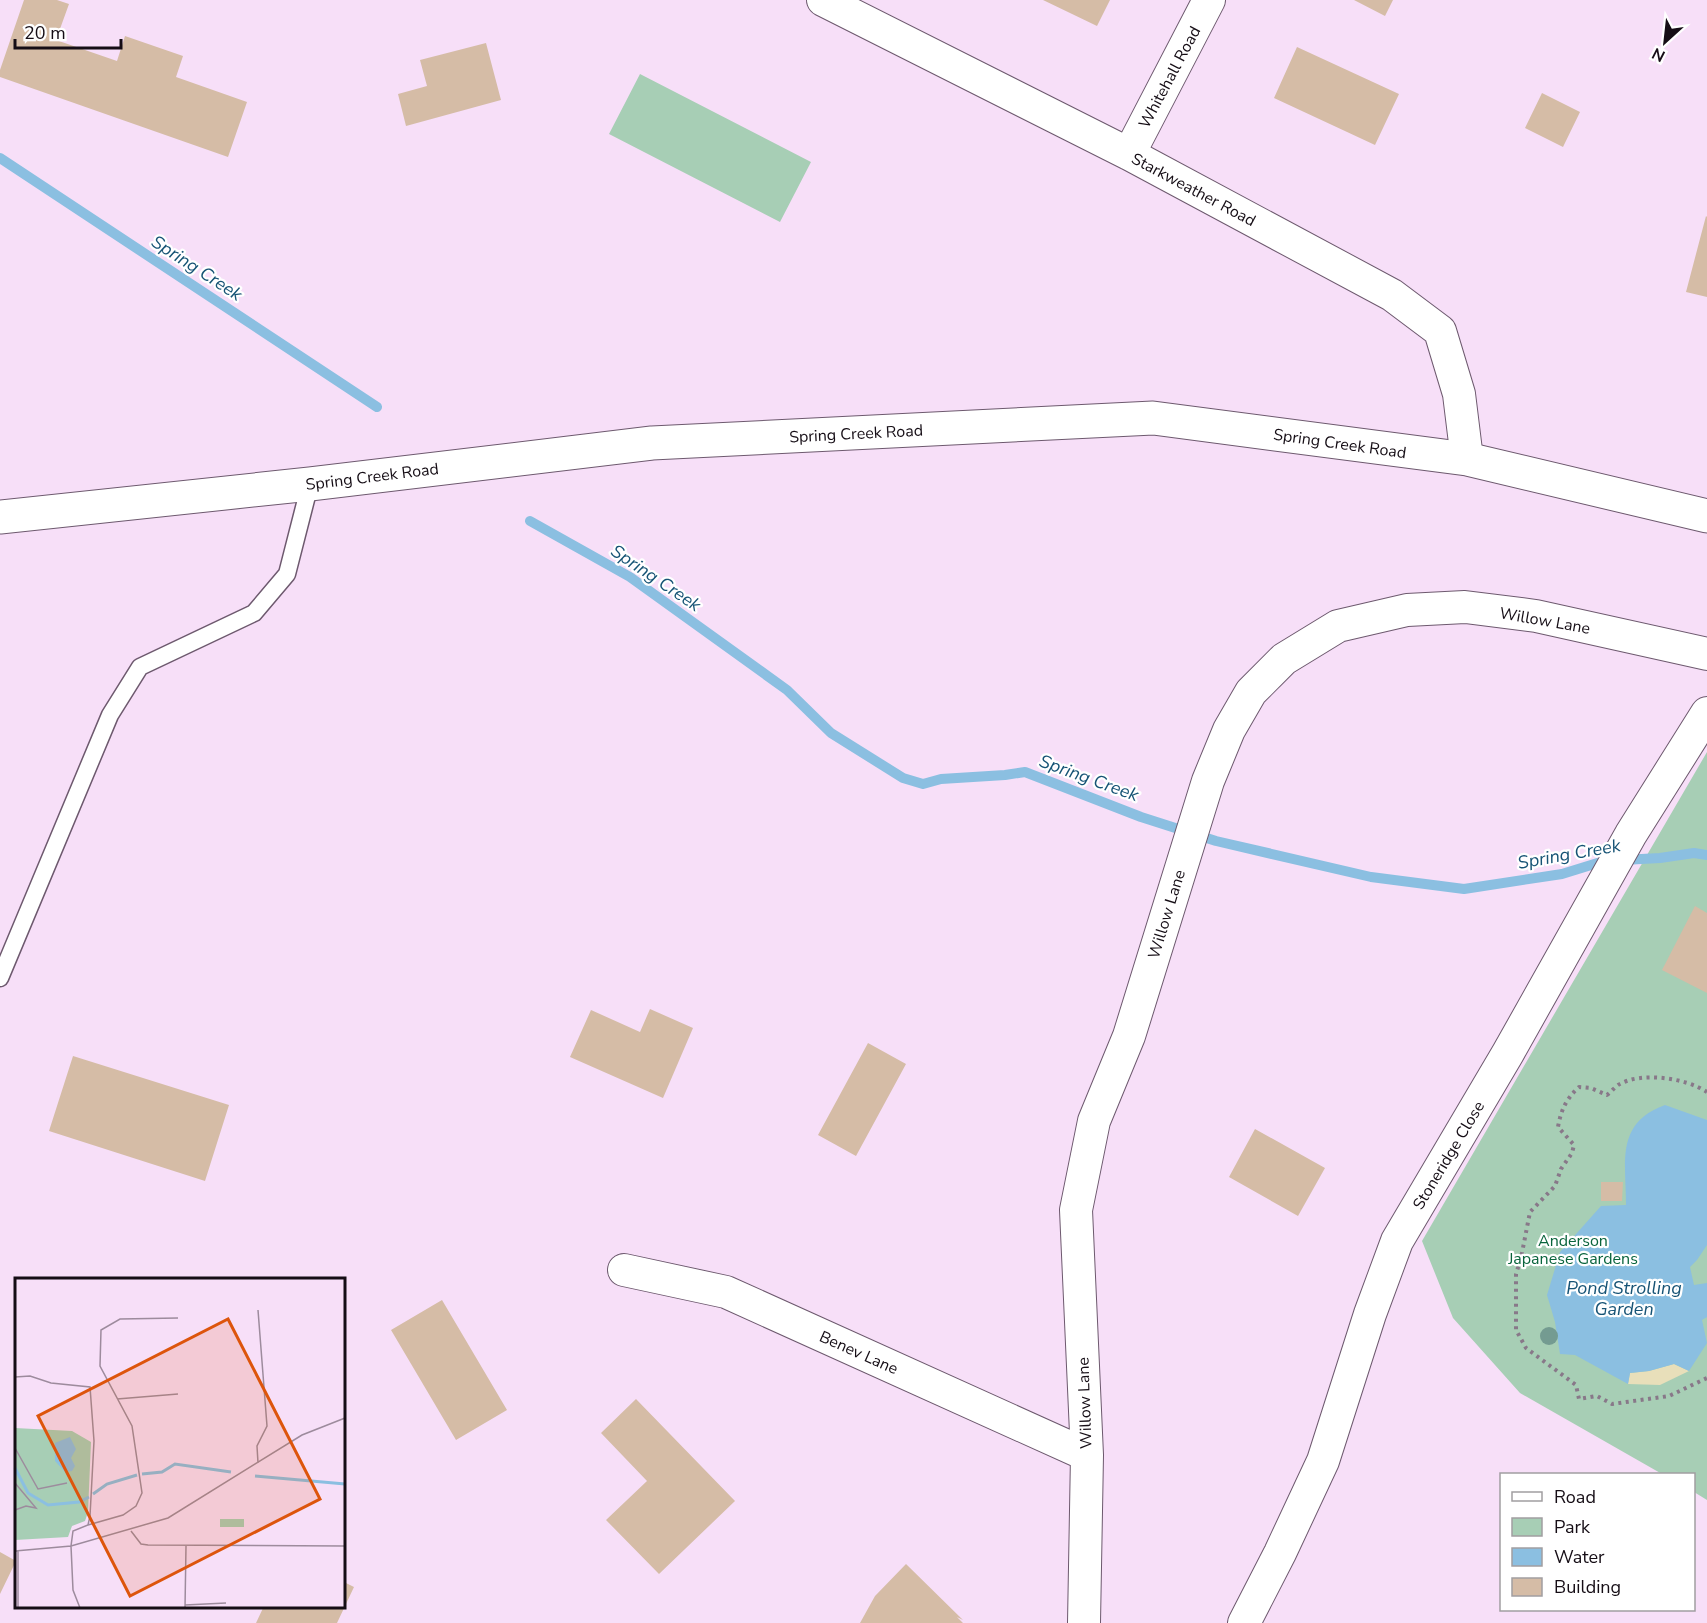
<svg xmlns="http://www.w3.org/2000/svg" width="1707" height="1623" font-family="'Nunito Sans',sans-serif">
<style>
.green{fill:#a7ceb5}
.sand{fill:#e8dfba}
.water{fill:#8bbfe1}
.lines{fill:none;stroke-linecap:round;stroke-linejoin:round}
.stream{stroke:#8bbfe1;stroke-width:10}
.building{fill:#d5bca6}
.lane-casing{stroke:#6d596e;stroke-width:19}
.street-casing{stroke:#6d596e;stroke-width:34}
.secondary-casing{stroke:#6d596e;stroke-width:35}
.path{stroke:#887889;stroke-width:4;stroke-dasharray:3 4.5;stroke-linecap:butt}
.lane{stroke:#fff;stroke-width:16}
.street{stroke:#fff;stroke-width:32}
.secondary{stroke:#fff;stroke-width:33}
.tree{fill:#749b91}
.labels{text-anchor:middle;stroke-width:4.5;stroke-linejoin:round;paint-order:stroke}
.street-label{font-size:16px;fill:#150d15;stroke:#fff}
.park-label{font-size:16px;fill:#09643c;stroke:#fff}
.water-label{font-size:18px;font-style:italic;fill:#165375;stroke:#fff}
.inset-river{fill:none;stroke:#8bbfe1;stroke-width:3}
.inset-road{fill:none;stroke:#9d8b9d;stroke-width:1.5}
.view{fill:#dd550c;fill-opacity:0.15;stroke:#dd550c;stroke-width:3}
.inset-edge{fill:none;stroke:#150d15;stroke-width:3}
</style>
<rect width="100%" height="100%" fill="#f7dff8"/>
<!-- green -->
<path class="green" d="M640,74L811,162L780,222L609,134Z
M1707,752V1500L1694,1492V1474H1662L1520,1393L1453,1318L1422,1241Z"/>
<!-- sand -->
<path class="sand" d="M1674,1364L1689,1371L1660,1385L1628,1384L1630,1373L1649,1371Z"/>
<!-- water -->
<path class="water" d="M1665,1105L1707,1120V1245L1697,1260L1690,1267L1694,1285L1707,1283V1317L1702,1320L1707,1343L1689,1371L1674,1364L1649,1371L1630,1373L1628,1384L1575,1355L1560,1354L1555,1322L1547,1295L1560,1252L1601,1206L1626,1205C1626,1162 1615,1123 1665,1105Z"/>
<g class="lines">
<!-- stream -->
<path class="stream" d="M0,158L377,407
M530,521L630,577L787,690L831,733L903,778L923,784L941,779L1005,775L1025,772L1141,817L1216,841L1371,877L1464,889L1562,874L1604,861L1660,858L1694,853L1707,855"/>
</g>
<!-- building -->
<path class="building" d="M24,0H57L69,4L56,40L117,61L125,36L183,56L176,77L247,102L228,157L0,77V70Z
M1043,0H1110L1097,26Z
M1354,0H1393L1385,16Z
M486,43L501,100L406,126L398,94L427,86L420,60Z
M1297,47L1399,94L1375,145L1274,98Z
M1542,93L1580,112L1563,147L1525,128Z
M1706,216L1707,217V297L1686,292Z
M1695,906L1707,913V993L1662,970Z
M650,1009L693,1028L663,1098L570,1057L591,1010L640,1032Z
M868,1043L906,1064L856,1156L818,1135Z
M73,1056L229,1105L205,1181L49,1131Z
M1255,1129L1325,1168L1298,1216L1229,1177Z
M1601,1182H1623L1622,1201H1601Z
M442,1300L507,1410L456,1440L391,1330Z
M636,1399L735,1501L659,1574L606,1520L647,1481L601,1433Z
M0,1552L16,1561L0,1594Z
M906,1564L963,1620L957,1617L963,1623H860L875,1596Z
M344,1582L354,1587L337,1623H256L264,1606H344Z"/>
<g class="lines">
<defs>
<path id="lane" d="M0,978L110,715L140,667L254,613L287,574L310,484"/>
<path id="street" d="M823,0L1129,154L1392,295L1440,331L1459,394L1467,459
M1129,154L1209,0
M624,1270L726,1292L1087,1455
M1084,1623L1087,1455L1076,1210L1094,1121L1129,1036L1208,781L1229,730L1251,692L1284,659L1338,626L1407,610L1465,607L1536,616L1707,654
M1244,1623L1280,1553L1323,1461L1370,1314L1397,1241L1508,1053L1631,834L1707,713"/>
<path id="secondary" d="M0,517L310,484L652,443L1153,418L1467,459L1707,516"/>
</defs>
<!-- lane casing -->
<use href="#lane" class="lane-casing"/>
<!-- street casing -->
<use href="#street" class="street-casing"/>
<!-- secondary casing -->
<use href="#secondary" class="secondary-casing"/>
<!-- path -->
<path class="path" d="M1707,1092C1686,1078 1641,1071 1618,1085C1614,1088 1611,1092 1607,1095L1591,1088L1579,1087C1566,1099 1561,1110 1558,1127L1574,1145L1572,1153L1561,1169L1555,1186L1530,1212L1521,1258L1516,1274V1330L1526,1348L1576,1385L1579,1399L1597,1396L1612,1404L1669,1396L1707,1378"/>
<!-- lane -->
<use href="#lane" class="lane"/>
<!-- street -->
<use href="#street" class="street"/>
<!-- secondary -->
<use href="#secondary" class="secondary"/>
</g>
<!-- trees -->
<circle class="tree" cx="1549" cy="1336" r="9"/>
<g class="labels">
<!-- street labels -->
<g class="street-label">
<text transform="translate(1169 77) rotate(-62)" y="6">Whitehall Road</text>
<text transform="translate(1194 189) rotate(28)" y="6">Starkweather Road</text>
<text transform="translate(856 433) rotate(-3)" y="6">Spring Creek Road</text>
<text transform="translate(1340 443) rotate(8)" y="6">Spring Creek Road</text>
<text transform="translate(372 476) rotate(-7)" y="6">Spring Creek Road</text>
<text transform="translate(1545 620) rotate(10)" y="6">Willow Lane</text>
<text transform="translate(1166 914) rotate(-73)" y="6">Willow Lane</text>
<text transform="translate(1448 1155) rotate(-59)" y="6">Stoneridge Close</text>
<text transform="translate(859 1352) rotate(24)" y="6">Benev Lane</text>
<text transform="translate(1084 1403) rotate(-92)" y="6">Willow Lane</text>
</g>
<!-- park labels -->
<g class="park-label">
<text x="1573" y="1246">Anderson<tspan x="1573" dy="18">Japanese Gardens</tspan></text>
</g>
<!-- water labels -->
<g class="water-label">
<text transform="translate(197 268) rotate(33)" y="6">Spring Creek</text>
<text transform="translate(656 578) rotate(34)" y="6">Spring Creek</text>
<text transform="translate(1089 778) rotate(20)" y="6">Spring Creek</text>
<text transform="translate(1569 854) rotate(-10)" y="6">Spring Creek</text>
<text x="1624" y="1294">Pond Strolling<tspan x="1624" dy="21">Garden</tspan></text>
</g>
</g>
<!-- overview -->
<g transform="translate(15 1278)">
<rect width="330" height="330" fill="#f7dff8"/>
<path d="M0,150L57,153L76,164L73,234L70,243L57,248L53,259L0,262ZM205,241H229V249H205Z" fill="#a7ceb5"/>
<path d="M55,159L61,171L56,180L60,188L57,193L50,194L40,183V165Z" fill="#8bbfe1"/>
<path class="inset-river" d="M0,190L13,215L33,227L64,224L74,219M127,196L147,194L160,186L216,194M240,198L330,206M78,216L92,206L122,197"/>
<path class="inset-road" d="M243,32L252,148L242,168L243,185M330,32V50M0,99L15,98L36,105L75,109L79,163L75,238L73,247L58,253L56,268L58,312L65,330M102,121L163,116M0,170L23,211L52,205M0,205L21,230L11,228L0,232M73,247L108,237L121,228L127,215L117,148L85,88L86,52L105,41L163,40M116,253L126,266L133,267L330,268M0,273L56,268L153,240L287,157L330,140M170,327L211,325M3,330V272M170,330L171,268"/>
<path class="view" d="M213,41L305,221L115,318L23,138Z"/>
<rect width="330" height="330" class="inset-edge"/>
</g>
<!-- legend -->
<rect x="1500" y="1473" width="195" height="138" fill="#ffffff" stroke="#a19ea1" stroke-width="1.5"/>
<rect x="1512" y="1492" width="30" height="9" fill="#ffffff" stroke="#a19ea1" stroke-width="1.5"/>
<text x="1554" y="1503" font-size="18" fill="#150d15">Road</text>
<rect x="1512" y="1518" width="30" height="18" fill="#a7ceb5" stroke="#a19ea1" stroke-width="1.5"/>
<text x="1554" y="1533" font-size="18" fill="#150d15">Park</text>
<rect x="1512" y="1548" width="30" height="18" fill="#8bbfe1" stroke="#a19ea1" stroke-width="1.5"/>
<text x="1554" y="1563" font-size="18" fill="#150d15">Water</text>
<rect x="1512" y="1578" width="30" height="18" fill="#d5bca6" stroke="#a19ea1" stroke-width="1.5"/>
<text x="1554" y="1593" font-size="18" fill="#150d15">Building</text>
<!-- north arrow -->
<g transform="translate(1665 42) rotate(207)" stroke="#ffffff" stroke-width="4.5" paint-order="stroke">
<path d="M0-4.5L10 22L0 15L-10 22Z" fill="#150d15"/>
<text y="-9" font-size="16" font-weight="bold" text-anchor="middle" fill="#150d15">N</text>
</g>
<!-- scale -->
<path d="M15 39v9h106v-9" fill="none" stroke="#150d15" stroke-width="3"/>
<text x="24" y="39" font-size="18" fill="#150d15" stroke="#ffffff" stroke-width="4.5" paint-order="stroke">20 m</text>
</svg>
